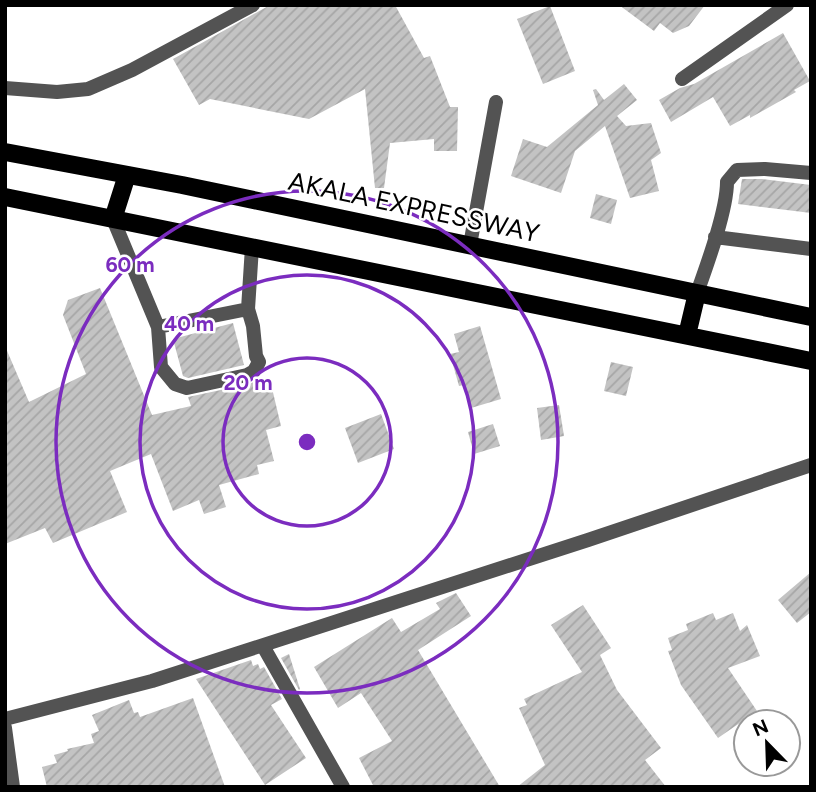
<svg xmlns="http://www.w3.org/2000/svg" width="816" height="792" font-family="Figtree,sans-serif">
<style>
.building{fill:url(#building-hatch)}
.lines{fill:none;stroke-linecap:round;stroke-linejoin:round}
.lane{stroke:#535353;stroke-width:14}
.street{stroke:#535353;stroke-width:14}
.primary{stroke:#000;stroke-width:18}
.ring{fill:none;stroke:#7b2cbf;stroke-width:3.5}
.labels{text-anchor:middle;stroke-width:5;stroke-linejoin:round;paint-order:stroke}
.street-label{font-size:26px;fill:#000;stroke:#fff}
.centre{fill:#7b2cbf;stroke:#fff;stroke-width:3.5}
.ring-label{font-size:21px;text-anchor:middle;font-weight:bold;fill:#7b2cbf;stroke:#fff;stroke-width:5;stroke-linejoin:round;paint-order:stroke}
</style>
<defs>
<pattern id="building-hatch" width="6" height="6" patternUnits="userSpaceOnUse" patternTransform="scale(1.75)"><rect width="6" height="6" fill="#c3c3c3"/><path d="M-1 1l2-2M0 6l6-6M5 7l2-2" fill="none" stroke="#a6a6a6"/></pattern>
</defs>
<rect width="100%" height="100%" fill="#fff"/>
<!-- building -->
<path class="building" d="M270,5H395L424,58L430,56L450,107H458L457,151H434V139L390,143L384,188H375L365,89L309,119L210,99L199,105L173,59Z
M619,5H705L689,26L673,33L660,23L654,31Z
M550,6L575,71L543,84L517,19Z
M783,33L810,81L794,90L796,92L750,118V115L730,126L713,97L671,122L659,100L680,88L694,84Z
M624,84L637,100L617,116L626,126L651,123L661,153L651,160L659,191L630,198L605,126L575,151L561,193L511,176L523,139L547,147L598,105L593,90L596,89L604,100Z
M762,179L811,185V213L738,204L742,179Z
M596,194L617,200L611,224L590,218Z
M100,288L152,415L191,406L188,397L249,384L256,381L258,388L271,384L281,426L266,430L274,461L257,465L259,474L219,485L226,507L204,514L199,500L173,511L151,454L110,471L127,512L53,543L45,528L5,544V346L29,402L86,374L63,315L68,300Z
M233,323L244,365L188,378L183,376L173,339Z
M480,326L501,399L471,408L464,385L459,386L450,354L459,352L454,334Z
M611,362L633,367L626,396L604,391Z
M559,405L564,436L541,440L537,408Z
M381,414L394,449L358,463L345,428Z
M493,424L500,446L474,454L468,432Z
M811,572V612L797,623L778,600Z
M456,593L471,616L418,650L500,787H374L359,758L392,741L361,693L338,708L314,667L392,618L401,632L440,609L436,603Z
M583,605L611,648L600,655L617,690L661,748L645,760L666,787H517L545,765L519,708L527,705L524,699L582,672L551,625Z
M713,613L716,620L733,613L740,631L747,625L760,656L728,668L757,711L718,738L681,685L668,651L672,650L668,638L688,630L686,624Z
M289,654L300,689L299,690L281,658Z
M251,660L253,666L258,664L260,669L264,667L282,699L271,705L306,758L265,785L196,679Z
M193,698L225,787H47L42,767L57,763L54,755L68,751L67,749L94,743L91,734L99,731L92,715L129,700L134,713L138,712L140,717Z"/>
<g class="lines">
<!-- lane -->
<path class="lane" d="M113,219L158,327L161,367L175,384L187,388L247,375L254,371L259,362L256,356L253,326L248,309L252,247
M715,237L811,249
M470,245L496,102
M697,293C707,265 727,210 727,182L737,170L765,169L811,173
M158,327L248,309"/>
<!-- street -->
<path class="street" d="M682,79L787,5
M5,88L57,92L88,89L132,70L253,5
M263,646L343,787
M5,719L152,681L588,540L811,465
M5,728L13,787"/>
<!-- primary -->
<path class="primary" d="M5,152L182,185L811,317
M5,197L811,361
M113,219L127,175
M687,335L697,293"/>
</g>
<!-- distance rings -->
<g class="ring">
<circle cx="307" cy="442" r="84"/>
<circle cx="307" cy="442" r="167"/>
<circle cx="307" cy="442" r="251"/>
</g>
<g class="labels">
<!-- street labels -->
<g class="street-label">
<text transform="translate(414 207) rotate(12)" y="9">AKALA EXPRESSWAY</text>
</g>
</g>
<circle cx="307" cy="442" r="10" class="centre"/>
<g class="ring-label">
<text x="130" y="272">60 m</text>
<text x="189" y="331">40 m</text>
<text x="248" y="390">20 m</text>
</g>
<!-- border -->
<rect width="816" height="792" fill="none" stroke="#000000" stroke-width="14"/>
<!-- north arrow -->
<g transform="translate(767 743) rotate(337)"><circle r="33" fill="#ffffff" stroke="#999999" stroke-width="2"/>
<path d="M0-5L12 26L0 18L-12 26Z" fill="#000000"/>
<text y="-10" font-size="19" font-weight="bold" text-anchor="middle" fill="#000000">N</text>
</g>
</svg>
